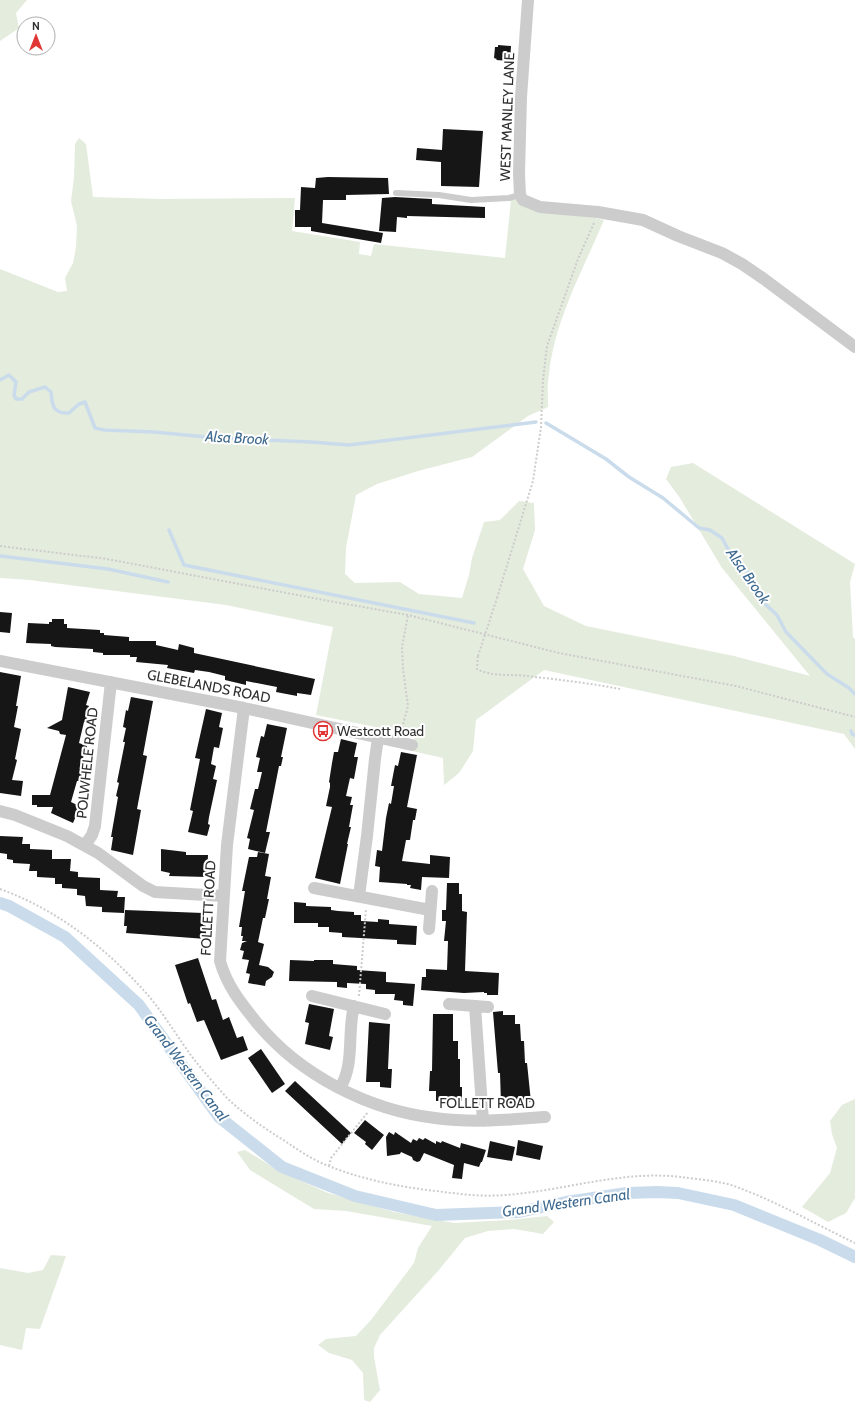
<svg xmlns="http://www.w3.org/2000/svg" width="855" height="1407" font-family="Cabin,sans-serif">
<style>
.green{fill:#e4ecdd}
.lines{fill:none;stroke-linecap:round;stroke-linejoin:round}
.stream{stroke:#cadceb;stroke-width:3.5}
.canal{stroke:#cadceb;stroke-width:12}
.building{fill:#161616}
.path{stroke:#ccc;stroke-width:2;stroke-dasharray:2 2;stroke-linecap:butt}
.service{stroke:#ccc;stroke-width:6}
.minor{stroke:#ccc;stroke-width:12}
.path-bridge{stroke:#ccc;stroke-width:2;stroke-dasharray:2 2;stroke-linecap:butt}
.labels{text-anchor:middle;stroke-width:4;stroke-linejoin:round;paint-order:stroke}
.street-label{font-size:14px;fill:#2f2f2f;stroke:#fff}
.poi-label{font-size:14px;fill:#2f2f2f;stroke:#fff;text-anchor:start}
.water-label{font-size:15px;font-style:italic;fill:#3e6a90;stroke:#fff}
</style>
<rect width="100%" height="100%" fill="#fff"/>
<!-- green -->
<path class="green" d="M0,0H27L16,13L19,28L0,41Z
M79,138L86,144L93,197L161,199L295,198L292,231L360,242L359,254L371,256L374,244L505,258L511,200H519L604,220C583,270 555,319 549,374C547,385 548,396 548,407L528,416L472,457L418,471L377,484L356,495L346,548L345,574L355,583L400,582L419,594L462,598L469,575L472,558L484,522L500,520L519,501L534,503L535,530L523,569L544,606L586,626L734,656L810,676L722,568L680,498L666,479L671,467L693,463L855,564L850,582L853,637L855,639V749L844,734L544,670L476,720L473,751L459,773L444,785L443,758L412,751L415,735L316,715L333,627L226,605L30,580L0,578V269L58,292L67,291L65,278L73,263L76,248L77,226L71,201L74,178L75,144Z
M855,1099V1198L846,1213L828,1222L802,1207L830,1173L837,1148L832,1134L830,1121L842,1105Z
M245,1150L281,1172L328,1193L394,1212L454,1223L509,1220L547,1216L554,1222L543,1234L514,1229L488,1231L465,1238L438,1271L380,1335L374,1348V1357L380,1390L370,1402L364,1400L363,1373L352,1360L329,1353L318,1345L326,1339L356,1336L371,1320L414,1263L418,1248L432,1226L346,1211L314,1209L250,1170L237,1152Z
M51,1255L66,1256L40,1329L26,1328L22,1350L0,1345V1268L28,1273L43,1270Z"/>
<g class="lines">
<!-- stream -->
<path class="stream" d="M0,380L9,375L16,382L14,395L16,399H22L29,392L45,387L51,392C52,405 53,414 69,413L79,404L85,402L95,428L104,430L154,432L217,438L311,442L349,445L536,422
M546,423L606,459L629,477L663,498L699,528L710,530L722,538L728,549L750,575L764,603L777,615L786,632L827,674L849,688L855,694
M169,530L184,565L474,623
M0,556L108,569L168,582
M851,731L852,734L855,735"/>
<!-- canal -->
<path class="canal" d="M0,903L9,906L65,937L139,1005L219,1117L282,1167L355,1196L436,1215L519,1212L566,1202L627,1193L657,1192L678,1193L734,1205L820,1240L855,1257"/>
</g>
<!-- building -->
<path class="building" d="M498,45L511,46L510,61L496,60L497,59L494,58L495,47H498Z
M443,129L483,131L479,187L441,186V162L416,160L417,148L442,150Z
M328,177L388,178L389,194L346,195V200H323L322,223L383,233L381,243L311,231V227H295V210H300L301,187L315,188L316,178Z
M395,197L432,199V204L485,207V218L407,216V218L397,217L396,232L379,231L382,198Z
M0,612L12,613L10,633L0,632Z
M52,619H64V624H67V628L100,630V633H104V635L129,637V641H156V645L178,650L179,644L194,648V653L315,679L311,695L297,693V696L276,692L277,687L246,681V685L225,680V676L209,672L195,670L194,673L167,668L168,665L136,662L137,657H130V655H103V653L93,652V649L55,647L51,646V644L26,643L28,623L49,624V622H52Z
M0,672L21,676L16,706H18L14,727L21,729L15,759L17,760L12,780L23,781L21,796L0,793Z
M68,687L90,692L86,705L89,706L87,714H88L86,722H84L79,743L87,746L81,764L83,765L81,772L82,773L80,781H77L71,802L79,806L78,808L79,809L73,823L51,813L53,807H37V805H32V795H50L66,735L60,734L59,731L47,728L62,720Z
M131,697L153,701L143,755L147,756L137,809L141,810L133,855L111,850L113,837H111L118,797L116,796L119,783L117,782L125,742H123L126,728L123,727L126,710L128,711Z
M206,709L222,713L219,727L223,728L219,748L214,747L211,764L216,766L213,779L217,780L209,817L208,824L210,825L207,836L188,832L193,811L190,810L200,759L195,758Z
M267,724L287,728L281,757H283L281,766H279L266,832H270L265,853L248,849L250,839L247,838L254,810L250,809L255,789H258L262,772H257L260,758L256,757L261,736L264,737Z
M341,739L357,743L354,757H358L354,779L350,778L346,796L352,797L350,805H353L349,827H351L347,844H348L340,884L315,878L332,807L326,806L330,787V783L329,782L332,763L334,752H338Z
M401,752L417,755L407,807L417,809L415,820H413L410,840H406L402,861L430,864V855L450,857L449,878L422,877L421,890L410,888L411,885H407V884L379,882L380,867L375,866L377,850L382,851L386,818L389,803L391,804L394,786H391L395,765L398,766Z
M0,836L23,837L22,844H30V849L52,850V859H71L70,871L78,872V877L100,878V890L118,891L117,897H125L124,913L102,912V907L86,906L85,896L77,895V889L62,888V884H55V878L37,877V871H29L30,864L13,863V860L7,859V854L0,853Z
M161,849L186,852V855H208L207,877L169,876L170,873L161,871Z
M258,852L269,854L265,876L271,877L267,899H269L265,918H263L258,942L264,944L259,965L268,967L274,972L272,977L266,981L265,986L248,983L250,974L246,973L249,960L242,959L244,951L240,950L242,943L247,941H242L243,936H241L242,927H239L245,891H242L249,857H257Z
M447,883H459V894H462V911L467,912L465,971L499,973L498,995H487V993H484V992L464,993L421,990L422,977H426V969L447,970L448,941H444L446,921H442V910H446Z
M294,902L306,903V906L331,907V910L338,911L354,912V915H361V921L378,922V919L389,920V924L417,926L416,945L397,944V940L342,937V933L329,932V927H318V923H294Z
M125,910L203,913V925L206,926V939L126,933L127,926H124Z
M198,958L212,1000L216,999L223,1020L229,1017L237,1038L243,1036L248,1050L221,1060L204,1020L197,1022L190,1003L188,1004L175,965Z
M290,960L314,961V960H333V964L357,966V970L386,972V982L415,984L413,1006L403,1005V1001L394,1000L395,994H375V990L366,989V984L347,983V988L337,987V982L289,981Z
M309,1004L334,1009L329,1036L333,1037L330,1050L305,1044L309,1023L305,1022Z
M503,1011V1015H515V1024H520L521,1041H524L525,1063H527L531,1102L501,1104L500,1073H498L493,1012Z
M433,1014H453V1041H458V1059H460V1087H462V1101H436V1091H429L430,1071H432Z
M369,1022L390,1024L388,1069H392L391,1088L380,1087V1082H366Z
M261,1049L285,1084L272,1093L248,1058Z
M295,1081L351,1133L342,1144L285,1091Z
M365,1120L384,1135L372,1150L365,1144L366,1142L354,1133Z
M389,1132L394,1135L395,1132L411,1143L413,1139L417,1141L419,1138L423,1140L425,1138L436,1144V1141L441,1143L442,1141L460,1148L461,1143L486,1150L482,1162H481L479,1167L464,1163L462,1179L452,1178L454,1165L424,1153L420,1161L417,1162L413,1160L412,1157L401,1152L400,1154L387,1156L386,1137Z
M518,1140L543,1146L540,1160L516,1155Z
M490,1141L515,1147L512,1161L487,1157Z"/>
<g class="lines">
<!-- path -->
<path class="path" d="M0,546L107,559L329,601L408,615L559,653L736,686L855,717
M497,598L533,481L541,427L543,380L547,346L578,259L594,223
M478,656L477,669C492,677 511,674 528,676C559,680 590,683 620,689
M401,732L408,706L403,669L402,647L408,615
M0,889C58,910 106,948 147,994C165,1015 179,1040 196,1062C206,1074 217,1087 228,1099C246,1116 267,1130 288,1143C301,1152 315,1161 331,1167C365,1180 400,1187 436,1191C459,1194 482,1197 505,1195C564,1191 620,1170 681,1177C696,1179 720,1181 734,1186C776,1201 815,1224 855,1243
M359,996L366,909
M329,1166L331,1158L368,1112"/>
<!-- service -->
<path class="service" d="M396,193L439,195L471,200L509,198L520,195"/>
<!-- minor -->
<path class="minor" d="M528,0L521,97L519,174L520,195L523,200L540,207L598,212L643,220L678,236L722,253L742,264L764,279L855,347
M0,661L244,708L412,745
M244,708L227,845L220,961C227,986 241,1003 257,1023C300,1075 368,1110 435,1118C472,1123 508,1120 545,1117
M0,811L15,815L67,836L98,853L143,886L155,892L223,896
M85,845L92,835L95,826L111,682
M314,888L430,910
M359,896L367,836L375,759L378,738
M429,929L432,891
M312,996L385,1014
M449,1004L488,1007
M475,1006L483,1121
M340,1088C355,1064 347,1033 354,1006"/>
<!-- path-bridge -->
<path class="path-bridge" d="M478,656L497,598"/>
</g>
<!-- icons -->
<defs>
<symbol id="bus-ring" viewBox="-11 -11 22 22"><circle r="9.5" fill="#fff" stroke="#e13636" stroke-width="1.5"/><path d="M-5-6H5V4H4V6H2V4H-2V6H-4V4H-5ZM-3.5-4V0h7V-4ZM-3.5 1.2v1.5H-2V1.2ZM2 1.2v1.5H3.5V1.2Z" fill="#e13636"/></symbol>
</defs>
<g fill-rule="evenodd">
<use href="#bus-ring" x="312" y="720" width="22" height="22"/>
</g>
<g class="labels">
<!-- street labels -->
<g class="street-label">
<text transform="translate(507 117) rotate(-88)" y="5">WEST MANLEY LANE</text>
<text transform="translate(209 686) rotate(11)" y="5">GLEBELANDS ROAD</text>
<text transform="translate(87 763) rotate(-84)" y="5">POLWHELE ROAD</text>
<text transform="translate(208 908) rotate(-87)" y="5">FOLLETT ROAD</text>
<text x="487" y="1108">FOLLETT ROAD</text>
</g>
<!-- poi labels -->
<g class="poi-label">
<text x="337" y="736">Westcott Road</text>
</g>
<!-- water labels -->
<g class="water-label">
<text transform="translate(237 438) rotate(3)" y="5">Alsa Brook</text>
<text transform="translate(748 576) rotate(55)" y="5">Alsa Brook</text>
<text transform="translate(186 1068) rotate(53)" y="5">Grand Western Canal</text>
<text transform="translate(566 1203) rotate(-8)" y="5">Grand Western Canal</text>
</g>
</g>
<!-- north arrow -->
<g transform="translate(36 36)"><circle r="19" fill="#ffffff" stroke="#acacac"/>
<path d="M0-3L7 15L0 10L-7 15Z" fill="#e13636"/>
<text y="-6" font-size="11" font-weight="bold" text-anchor="middle" fill="#2f2f2f">N</text>
</g>
</svg>
